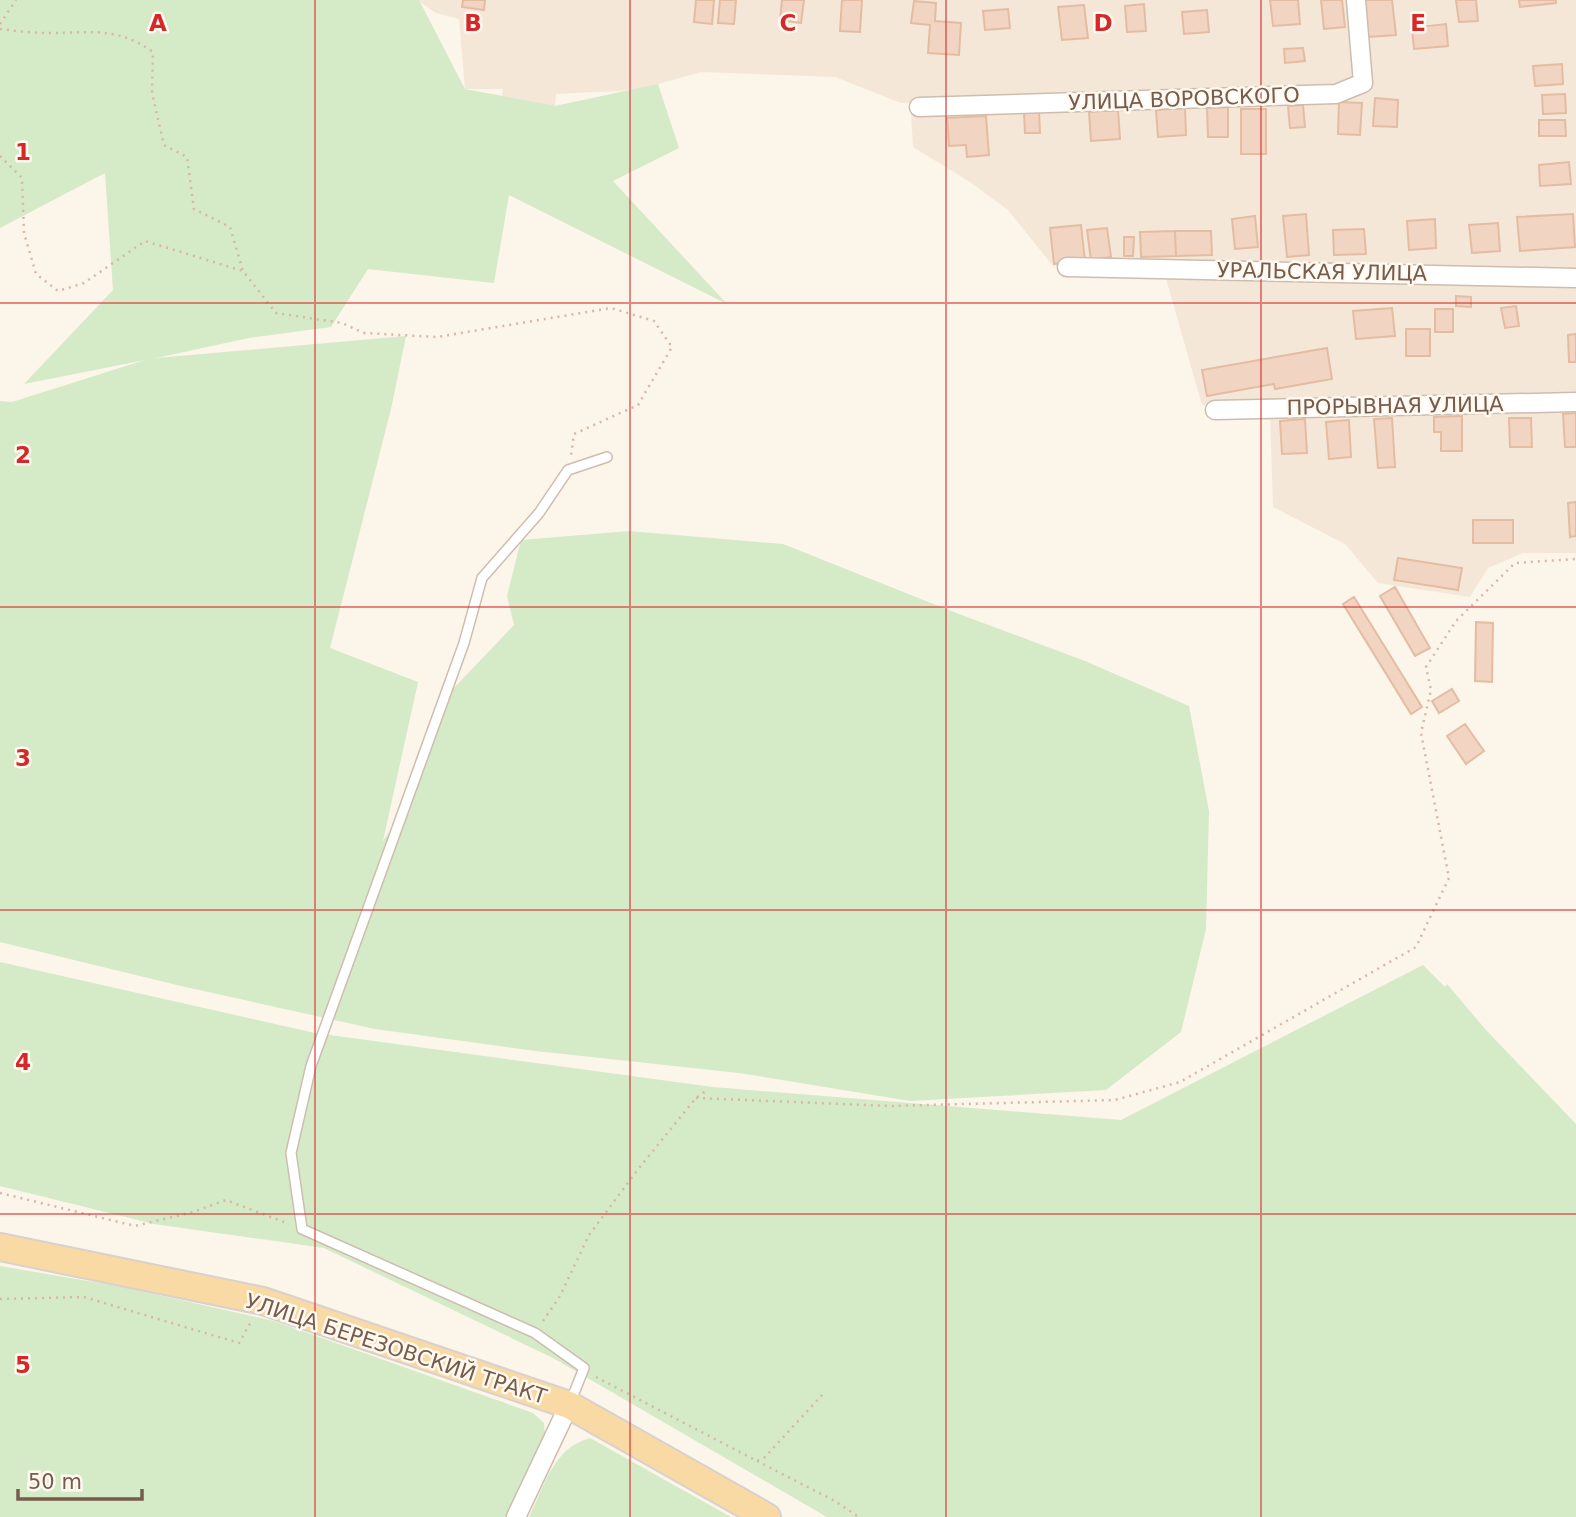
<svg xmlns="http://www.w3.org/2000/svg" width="1576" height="1517" font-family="'DejaVu Sans',sans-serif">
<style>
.residential{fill:#f4e7d8}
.green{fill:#d5eac7}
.building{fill:#f1d5c2;stroke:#e4bca2;stroke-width:2}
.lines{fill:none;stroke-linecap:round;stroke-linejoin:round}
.lane-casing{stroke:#cebdaf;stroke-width:12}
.street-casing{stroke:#cebdaf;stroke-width:21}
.primary-casing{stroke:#d9d1cd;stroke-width:30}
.path{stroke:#d7b8a4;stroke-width:2.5;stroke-dasharray:2 5;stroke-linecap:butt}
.lane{stroke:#fff;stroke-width:9}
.street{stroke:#fff;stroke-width:18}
.primary{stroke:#f9daa4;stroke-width:26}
.grid{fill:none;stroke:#d62828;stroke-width:2;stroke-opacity:0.55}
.labels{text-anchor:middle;stroke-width:5;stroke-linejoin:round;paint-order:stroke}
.street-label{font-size:21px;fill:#775c4d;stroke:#fff9f0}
.grid-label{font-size:23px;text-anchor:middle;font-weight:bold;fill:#d62828;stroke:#fff9f0;stroke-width:5;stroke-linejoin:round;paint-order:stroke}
</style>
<rect width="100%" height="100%" fill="#fcf5ea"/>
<!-- residential -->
<path class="residential" d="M417,0H1352L1360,81L1337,92L901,103L835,77L701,72L636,90L556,94L555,106L500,105L503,89H465L459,19L436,13Z
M1359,0H1576V275L1072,264L1053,266L1008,210L970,182L913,147L911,113L1338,98L1368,85Z
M1165,275L1576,282V398L1202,405Z
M1576,406V553H1523L1488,568L1470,597L1378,583L1345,544L1273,507L1270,413Z"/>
<!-- green -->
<path class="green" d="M0,0H419L465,89L555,106L658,84L679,148L613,181L727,304L509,195L494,283L368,269L331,327L249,338L156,358L406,336L391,409L330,648L418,682L383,841L403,813L451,691L514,625L507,596L521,540L629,531L783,544L951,611L1085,661L1189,706L1209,811L1206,929L1181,1032L1106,1090L910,1101L739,1073L536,1051L375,1029L181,986L0,942V401L12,402L145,360L24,384L113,290L105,173L0,228Z
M0,962L315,1033L713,1087L1121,1120L1423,965L1445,987L1447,984L1486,1030L1576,1124V1517H827L553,1358L324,1248L154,1224L0,1186Z
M0,1266L123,1287L274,1321L533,1413L544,1423L545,1436L505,1517H0Z
M590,1438L731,1517H529C545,1485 553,1448 590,1438Z"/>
<!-- building -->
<path class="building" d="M463,0H485L484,10L462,7Z
M696,0H714L712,24L694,22Z
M720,0H736L734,24L718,23Z
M782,0H804L801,23L780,20Z
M842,0H862L860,32L840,31Z
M1270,0H1298L1300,24L1273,26Z
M1321,0H1342L1345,27L1324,29Z
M1364,0H1392L1396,35L1368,37Z
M1456,0H1476L1478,21L1459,22Z
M1519,0H1556V3L1520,7Z
M914,1L936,3L935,21L961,23L959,55L928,53L930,25L911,23Z
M1144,4L1146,31L1127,32L1125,6Z
M1084,5L1088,38L1062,40L1058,7Z
M1008,9L1010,28L985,30L983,11Z
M1207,10L1209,32L1184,34L1182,12Z
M1446,24L1448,46L1414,49L1412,28Z
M1303,48L1305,61L1285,63L1284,49Z
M1562,64L1563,84L1535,86L1533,66Z
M1565,94L1566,113L1543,114L1542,95Z
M1375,98L1398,100L1397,127L1373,126Z
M1339,102L1362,103L1360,135L1338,134Z
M1303,105L1305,127L1290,128L1288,106Z
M1228,107V137H1208L1207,108Z
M1185,108L1186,135L1158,137L1156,110Z
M1241,109H1266V154H1241Z
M1118,110L1120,139L1091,141L1089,112Z
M1039,111L1040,133H1025L1024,112Z
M986,116L989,155L967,157L966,145L949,146L947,118Z
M1539,120H1565L1566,136H1539Z
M1569,162L1571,184L1540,186L1539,165Z
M1306,214L1309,255L1287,257L1283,216Z
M1573,214L1575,247L1520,251L1517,217Z
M1255,216L1258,247L1235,249L1232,219Z
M1435,219L1436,248L1409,250L1407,221Z
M1498,223L1500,251L1472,253L1469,225Z
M1081,225L1085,261L1054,264L1050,228Z
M1107,228L1111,257L1091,260L1087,230Z
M1364,229L1366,254L1334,255L1333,230Z
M1175,231H1211L1212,255L1176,256Z
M1175,231L1176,256L1141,257L1140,232Z
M1124,237H1134L1133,256H1124Z
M1456,296L1471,297V307L1456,306Z
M1516,306L1519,326L1505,328L1501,308Z
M1392,308L1395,336L1356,339L1353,311Z
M1435,309H1453V332H1435Z
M1406,329H1430V356H1406Z
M1576,334V362H1569L1568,335Z
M1327,348L1332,379L1275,389L1274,384L1207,396L1202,370Z
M1576,413V447H1565L1563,414Z
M1462,416V451H1441V432H1434V417Z
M1392,418L1395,467L1378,468L1374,419Z
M1509,418H1531L1532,447H1510Z
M1305,419L1307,453L1282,454L1280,421Z
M1349,420L1351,457L1329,459L1326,422Z
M1576,502V536L1570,537L1568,503Z
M1473,520H1513V543H1473Z
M1398,558L1462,568L1458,590L1394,580Z
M1395,587L1430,648L1415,656L1380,596Z
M1354,597L1422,707L1411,714L1343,604Z
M1476,622L1493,623L1492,682L1475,681Z
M1452,689L1459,701L1439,713L1432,701Z
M1465,724L1484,751L1466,764L1447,736Z"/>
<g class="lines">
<defs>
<path id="lane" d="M570,1403L584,1368L535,1333L302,1229L291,1153L311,1066L464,643L482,578L539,513L568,470L607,457"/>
<path id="street" d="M919,107L1336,94L1363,83L1356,0
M1067,267L1576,278
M1215,410L1576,402
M516,1517L569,1405"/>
<path id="primary" d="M0,1247L263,1301L569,1405L767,1517"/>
</defs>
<!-- lane casing -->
<use href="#lane" class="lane-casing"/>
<!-- street casing -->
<use href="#street" class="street-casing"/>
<!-- primary casing -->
<use href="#primary" class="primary-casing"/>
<!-- path -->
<path class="path" d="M0,24L16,0
M0,29C16,31 33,33 49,33C93,33 115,26 153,52L152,93L164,145L187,157L194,209L230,227L243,271L276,313L342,323L364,333L437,337L611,308L654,321L672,347L638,405L574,434L571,455
M0,156L22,178L24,233L36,274L58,291L84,283L145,241L243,271
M696,1098L890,1106L1115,1100L1180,1082L1416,947L1449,878L1421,733L1431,690L1426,667L1456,621L1515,563L1576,559
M0,1193L135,1226L193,1212L226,1200L289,1224
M0,1299L84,1297L239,1343L252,1320
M543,1321L560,1296L589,1235L639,1168L696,1098L707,1090
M596,1377L757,1461L765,1457L823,1394
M757,1461L833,1500L859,1517"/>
<!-- lane -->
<use href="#lane" class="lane"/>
<!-- street -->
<use href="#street" class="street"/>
<!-- primary -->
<use href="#primary" class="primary"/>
</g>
<!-- grid -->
<path class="grid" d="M315,0V1517M630,0V1517M946,0V1517M1261,0V1517M0,303H1576M0,607H1576M0,910H1576M0,1214H1576"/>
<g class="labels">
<!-- street labels -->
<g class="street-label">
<text transform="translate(1184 99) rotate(-2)" y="7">УЛИЦА ВОРОВСКОГО</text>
<text transform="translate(1322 272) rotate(1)" y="7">УРАЛЬСКАЯ УЛИЦА</text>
<text transform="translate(1395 406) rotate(-1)" y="7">ПРОРЫВНАЯ УЛИЦА</text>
<text transform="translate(396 1349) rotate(18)" y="7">УЛИЦА БЕРЕЗОВСКИЙ ТРАКТ</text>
</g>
</g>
<g class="grid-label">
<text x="158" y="31">A</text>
<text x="473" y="31">B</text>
<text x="788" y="31">C</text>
<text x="1103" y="31">D</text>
<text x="1418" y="31">E</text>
<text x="23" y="160">1</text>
<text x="23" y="463">2</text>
<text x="23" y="766">3</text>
<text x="23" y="1070">4</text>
<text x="23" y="1373">5</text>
</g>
<!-- scale -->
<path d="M18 1489v10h124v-10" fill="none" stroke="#775c4d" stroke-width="3.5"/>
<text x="28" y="1489" font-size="21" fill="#775c4d" stroke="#fff9f0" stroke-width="5" paint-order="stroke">50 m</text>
</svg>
